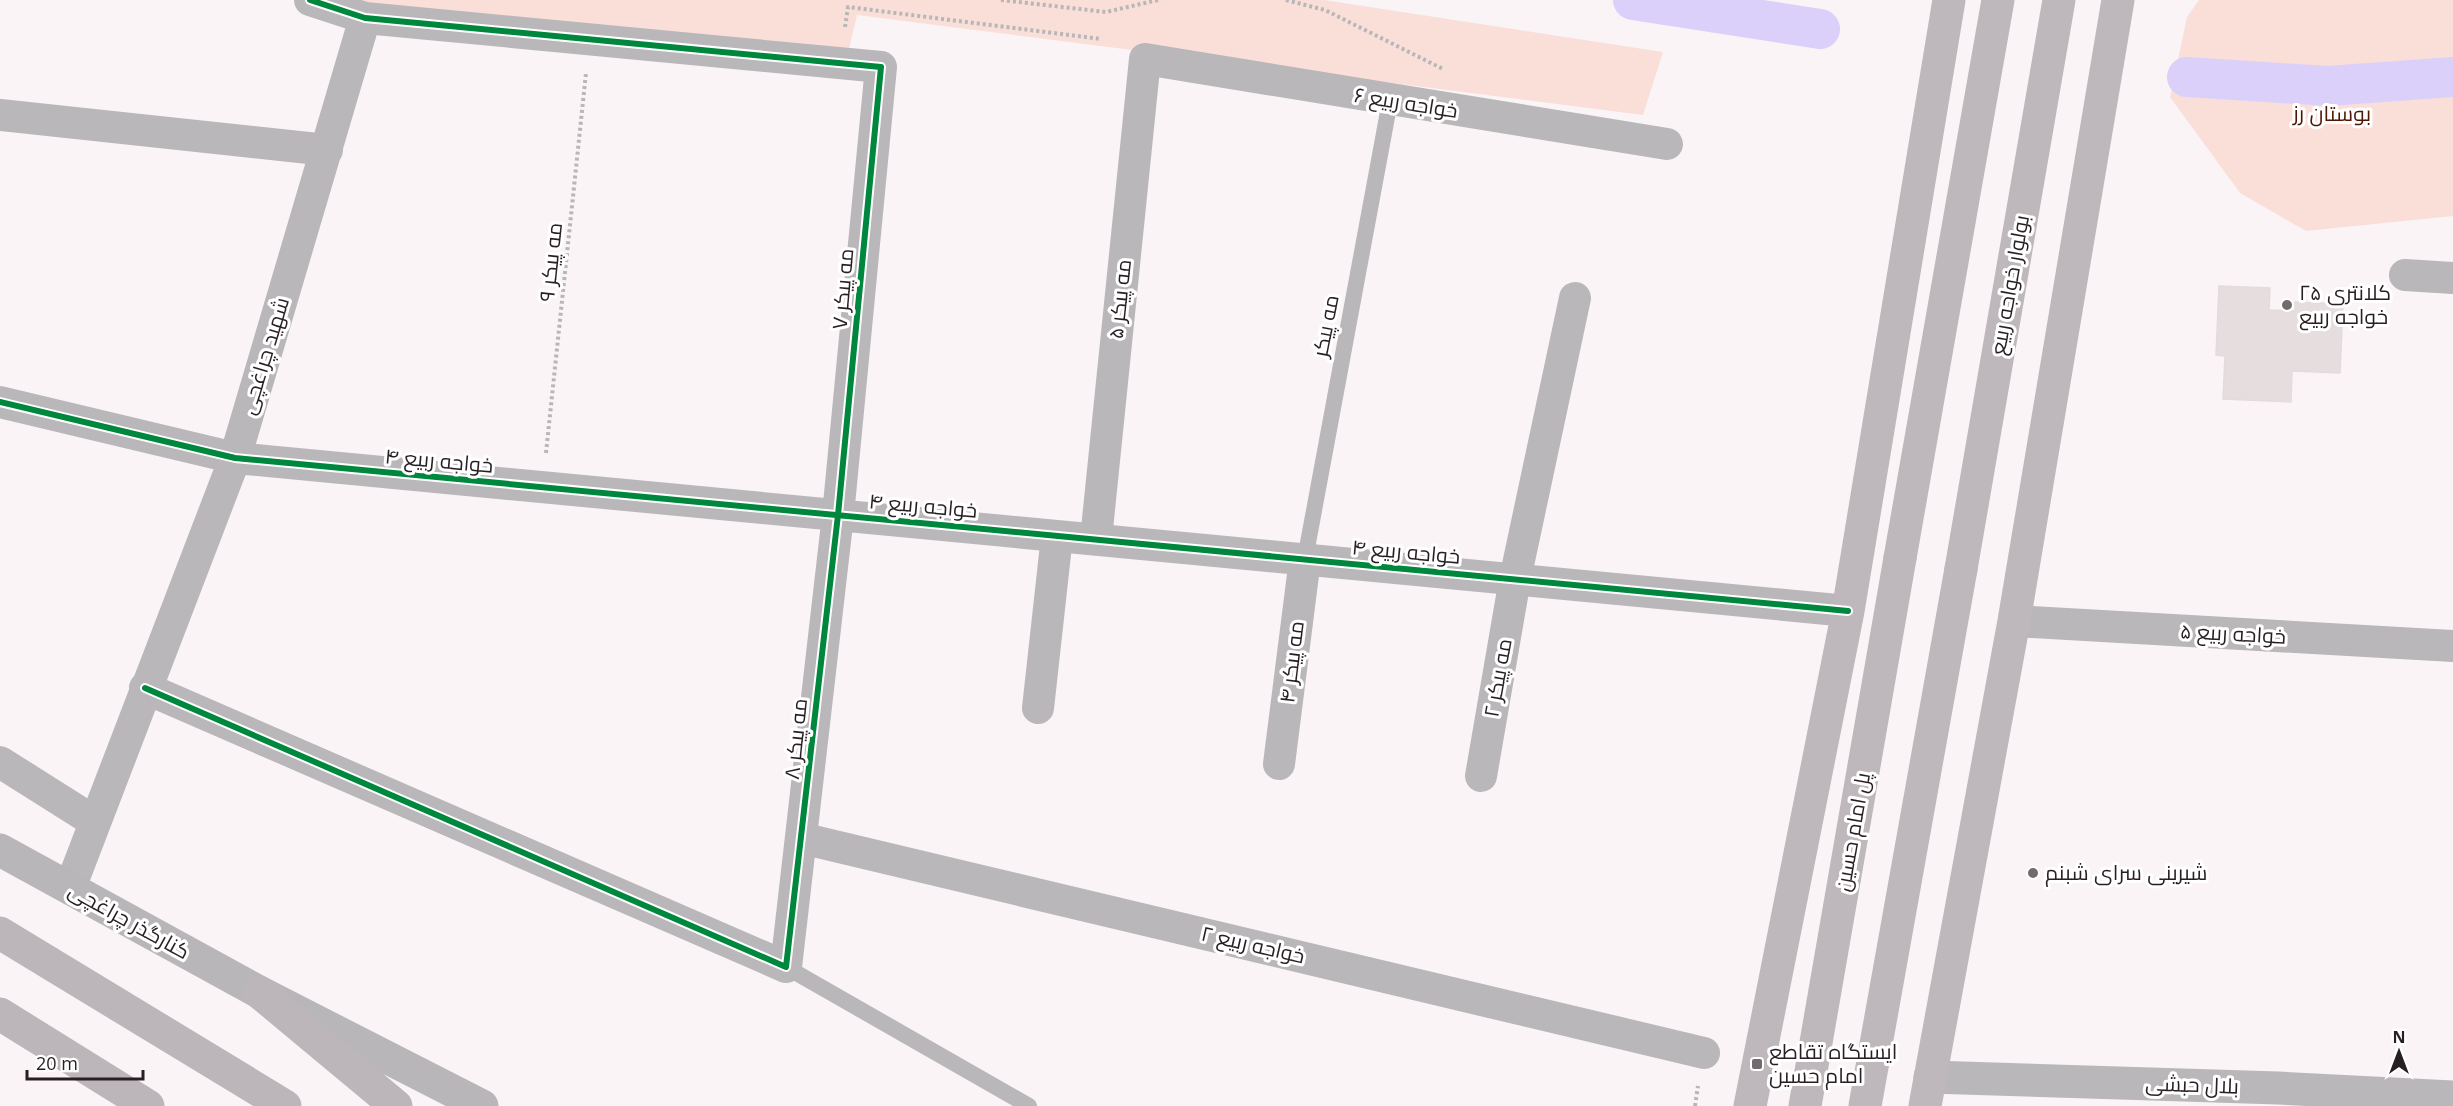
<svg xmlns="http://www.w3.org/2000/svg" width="2453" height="1106" font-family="'Open Sans',Cairo,sans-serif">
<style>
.green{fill:#f9dfd8}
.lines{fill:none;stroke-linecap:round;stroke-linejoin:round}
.canal{stroke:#dbd0fa;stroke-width:40}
.building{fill:#e5ddde;stroke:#e3dbdd;stroke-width:1.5}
.path{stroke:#b9b6b8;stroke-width:4;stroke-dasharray:3 3;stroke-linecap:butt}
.service{stroke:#b9b7b9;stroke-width:16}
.minor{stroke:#b9b7b9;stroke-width:32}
.tertiary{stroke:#b9b7b9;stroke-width:33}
.secondary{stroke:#b9b6b9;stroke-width:33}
.primary{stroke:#beb8bc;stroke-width:33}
.trunk{stroke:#bcb6ba;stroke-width:33}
.primary-bridge{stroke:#beb8bc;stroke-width:33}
.cycleway-casing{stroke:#fff;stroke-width:10}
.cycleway{stroke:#00873e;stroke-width:6}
.poi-dot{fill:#726a6d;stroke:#fff;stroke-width:2}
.labels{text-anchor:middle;stroke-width:6;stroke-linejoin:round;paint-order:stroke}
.street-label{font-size:21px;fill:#281f23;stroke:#fff}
.park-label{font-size:21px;fill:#4f1703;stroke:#fff}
.poi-label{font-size:21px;fill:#281f23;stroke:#fff;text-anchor:start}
</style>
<rect width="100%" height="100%" fill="#faf4f7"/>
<!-- green -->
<path class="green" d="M343,0H1324L1663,52L1643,115L857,15L849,49L367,9Z
M2199,0H2453V216L2306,231L2240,193L2170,97L2187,17Z"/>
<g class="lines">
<!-- canal -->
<path class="canal" d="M1633,0L1820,29
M2187,77L2328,86L2453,77"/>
</g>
<!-- building -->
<path class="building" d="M2219,286L2270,288L2269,310L2295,311V302L2343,304L2340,373L2292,371L2291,402L2223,399L2225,356L2216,355Z"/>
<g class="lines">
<!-- path -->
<path class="path" d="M1001,0L1106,12L1158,0
M1286,0L1325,10L1443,69
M845,27L848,7L1101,39
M546,453L586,73
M1695,1106L1698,1086"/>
<!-- service -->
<path class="service" d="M1305,559L1390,101
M786,967L1029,1106"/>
<!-- minor -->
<path class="minor" d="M0,115L327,150
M2405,275L2453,278
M0,402L235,458L1848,611
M1096,539L1145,59L1667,144
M2014,621L2453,646
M145,688L786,967L838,515L881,67L365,18L310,0
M1038,708L1057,536
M0,762L95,822
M1279,764L1305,559
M1481,776L1515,579L1575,298
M801,838L1704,1053
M70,888L235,458L365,18"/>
<!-- tertiary -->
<path class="tertiary" d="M1930,1077L2278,1088L2453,1097"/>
<!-- secondary -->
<path class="secondary" d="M0,850L259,992L482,1106"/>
<!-- primary -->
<path class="primary" d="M1900,558L1998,0
M1961,569L2059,0
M1750,1106L1848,611L1949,0
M1925,1106L2014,621L2118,0"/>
<!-- trunk -->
<path class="trunk" d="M0,933L285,1106
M259,992L396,1106
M0,1014L148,1106"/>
<!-- primary-bridge -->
<path class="primary-bridge" d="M1805,1106L1900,558
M1865,1106L1961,569"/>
<defs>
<path id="cycleway" d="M0,402L235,458L1848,611
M145,688L786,967L838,515L881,67L365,18L310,0"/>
</defs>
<!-- cycleway casing -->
<use href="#cycleway" class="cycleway-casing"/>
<!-- cycleway -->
<use href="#cycleway" class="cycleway"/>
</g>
<!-- markers -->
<g class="poi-dot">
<circle cx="2287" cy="305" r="6"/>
<circle cx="2033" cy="873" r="6"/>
<rect x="1751" y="1058" width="12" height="12" rx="3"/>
</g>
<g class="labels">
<!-- street labels -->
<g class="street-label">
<text transform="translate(1406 103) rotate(9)" y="7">خواجه ربیع ۶</text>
<text transform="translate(551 262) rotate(-84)" y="7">مه پیکر ۹</text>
<text transform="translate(2010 285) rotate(-80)" y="7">بولوار خواجه ربیع</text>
<text transform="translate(843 289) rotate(-85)" y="7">مه پیکر ۷</text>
<text transform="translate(1120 299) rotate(-84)" y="7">مه پیکر ۵</text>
<text transform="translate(1326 326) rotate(-79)" y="7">مه پیکر</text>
<text transform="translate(265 356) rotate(-73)" y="7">شهید چراغچی</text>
<text transform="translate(439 461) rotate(5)" y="7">خواجه ربیع ۴</text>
<text transform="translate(923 506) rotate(5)" y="7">خواجه ربیع ۴</text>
<text transform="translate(1406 552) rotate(5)" y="7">خواجه ربیع ۴</text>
<text transform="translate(2233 634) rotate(3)" y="7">خواجه ربیع ۵</text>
<text transform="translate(1292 662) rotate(-83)" y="7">مه پیکر ۴</text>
<text transform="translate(1498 678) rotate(-80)" y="7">مه پیکر ۲</text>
<text transform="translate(796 739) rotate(-84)" y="7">مه پیکر ۸</text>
<text transform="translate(1853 832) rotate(-80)" y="7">پل امام حسین</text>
<text transform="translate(129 921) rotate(29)" y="7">کنارگذر چراغچی</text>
<text transform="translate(1253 945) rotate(13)" y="7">خواجه ربیع ۲</text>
<text transform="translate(2192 1085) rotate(2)" y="7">بلال حبشی</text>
</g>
<!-- park labels -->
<g class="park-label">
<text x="2332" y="121">بوستان رز</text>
</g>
<!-- poi labels -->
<g class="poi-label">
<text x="2299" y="300">کلانتری ٢۵<tspan x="2299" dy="24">خواجه ربیع</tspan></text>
<text x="2045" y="880">شیرینی سرای شبنم</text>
<text x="1769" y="1059">ایستگاه تقاطع<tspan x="1769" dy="24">امام حسین</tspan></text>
</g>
</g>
<!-- north arrow -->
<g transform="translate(2399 1052)" stroke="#ffffff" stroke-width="4.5" paint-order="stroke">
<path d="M0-4.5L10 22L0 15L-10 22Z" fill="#281f23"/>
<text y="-9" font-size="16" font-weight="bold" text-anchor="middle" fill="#281f23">N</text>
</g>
<!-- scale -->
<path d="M27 1070v9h116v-9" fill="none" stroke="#281f23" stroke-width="3"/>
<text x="36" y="1070" font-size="18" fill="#281f23" stroke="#ffffff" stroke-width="4.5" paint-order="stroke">20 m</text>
</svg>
